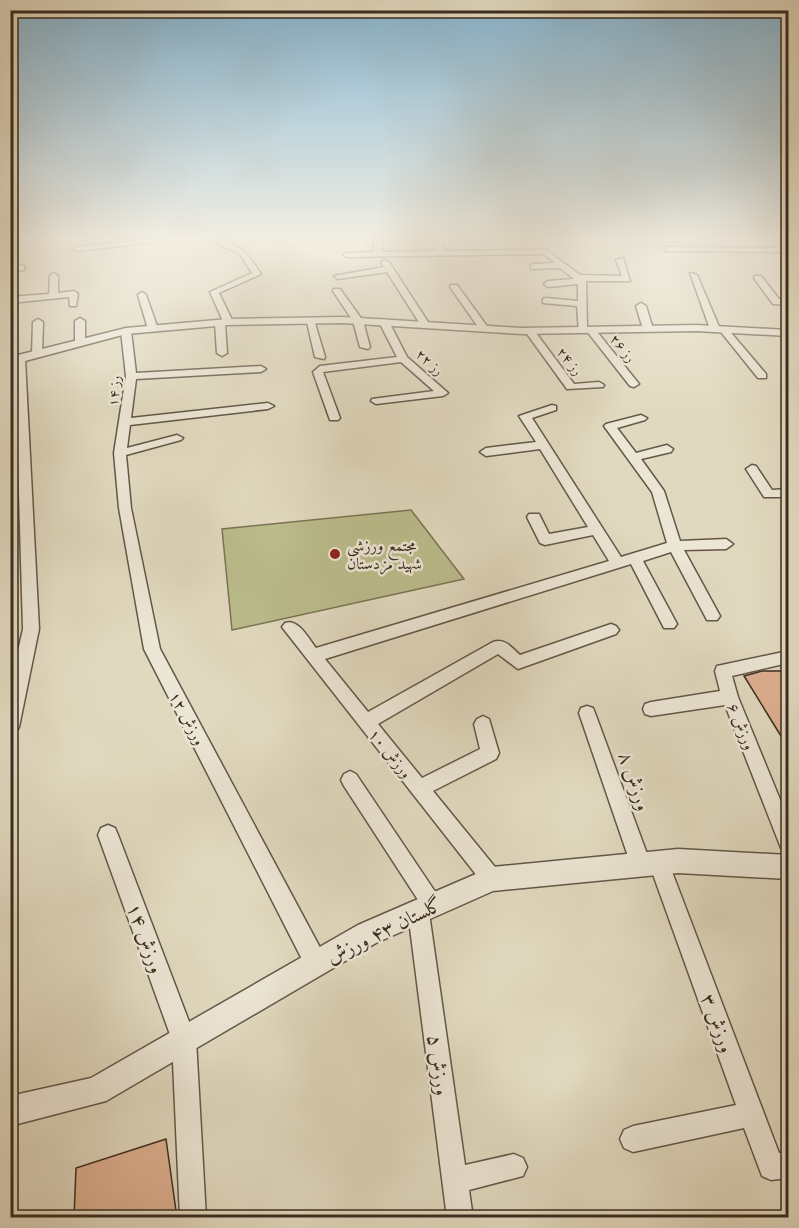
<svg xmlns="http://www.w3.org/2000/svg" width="799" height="1228" font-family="'Libre Caslon Text',Amiri,serif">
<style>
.green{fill:#bbbc8c;stroke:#7b7456;stroke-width:1.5}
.building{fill:#deb091;stroke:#3b2c20;stroke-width:1.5}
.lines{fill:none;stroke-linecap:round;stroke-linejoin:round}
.minor-casing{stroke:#645748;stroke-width:3}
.tertiary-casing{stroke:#645748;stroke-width:3}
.minor{fill:#ece6d5;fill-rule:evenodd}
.tertiary{fill:#ece6d5;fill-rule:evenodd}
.poi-dot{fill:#8f2418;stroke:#ece6d5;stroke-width:2}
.labels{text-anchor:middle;stroke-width:5;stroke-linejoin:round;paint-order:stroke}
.far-street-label{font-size:14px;fill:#3b2c20;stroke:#ece6d5}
.poi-label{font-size:16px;fill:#3b2c20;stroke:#ece6d5;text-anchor:start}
.street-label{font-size:16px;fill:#3b2c20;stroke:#ece6d5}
.near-street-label{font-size:20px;fill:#3b2c20;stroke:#ece6d5}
</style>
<rect width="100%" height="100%" fill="#e1d9bf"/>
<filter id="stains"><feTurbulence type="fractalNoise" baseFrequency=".00333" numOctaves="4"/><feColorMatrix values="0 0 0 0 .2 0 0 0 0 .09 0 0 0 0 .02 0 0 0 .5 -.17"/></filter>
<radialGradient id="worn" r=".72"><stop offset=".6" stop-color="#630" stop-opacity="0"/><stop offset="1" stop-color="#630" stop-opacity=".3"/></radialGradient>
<!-- green -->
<path class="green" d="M411,510L464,579L232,630L222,529Z"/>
<!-- building -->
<path class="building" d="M762,671H789V749L744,676Z
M166,1139L177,1218H74L76,1168Z"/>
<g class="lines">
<defs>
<path id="minor" d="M159,238H189L76,251L72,249L76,247Z
M206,238C235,238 247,252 261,274L219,293L233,322L225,324L227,353L222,356L217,353L215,323L223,321L210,292L252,273L240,254Z
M374,238H382V252L436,251L434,238H442L444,251L546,250L580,275L622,276L616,260L623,258L630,281H586L587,329L594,328L639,384L634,387L630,386L586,330L579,332L577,306L543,303V299L546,298L578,301V284L548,287L544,284L548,281L574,279L560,268L531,269V265L534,264L555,263L544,254L347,257L343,255L347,253L374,252Z
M668,247L788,248V252L665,251V247Z
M385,260L389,262L430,325L428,327H422L387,272L338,279L334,276L384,267L381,262Z
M21,265L24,266V270L10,271V266Z
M54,273L58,276V293L74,291L78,294L76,306H70L69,297L10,303V297L49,294L50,276Z
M690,273L697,275L720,329L718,331L710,329Z
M755,276H761L779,299H788V305L773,304L754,278Z
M451,285H457L489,329L487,331H481L450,287Z
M334,289H340L363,321L370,347L368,349L360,347L353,321L333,291Z
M142,292L146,295L158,329L156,331L148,329L138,295Z
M641,303L646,306L653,329L651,331L643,329L636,306Z
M80,318L85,321V343L80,346L75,343V321Z
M306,318L314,320L325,357L324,359L315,357Z
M38,319L43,322L42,354L37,357L32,354L33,322Z
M384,319L389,322L407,357L448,393L443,396L376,404L371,401L372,399L434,391L401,362L323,372L340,418L338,420H330L313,372L320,366L397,357L379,322Z
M126,328L131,331L136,373L261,366L266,369L261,372L136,379L131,418L268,403L274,406L268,409L130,425L127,448L177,435L183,438L181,440L126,455L131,508L160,649L324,955L327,963L324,971L316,974L308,971L144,649L119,508L114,453L126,376L121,331Z
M721,328H727L766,374V378H758L721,332Z
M527,329H533L574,384L599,382L604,385L603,387L567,389L525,331Z
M20,356L25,359L39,629L19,727L16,732L10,734V686L23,629L15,359Z
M552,405L556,406V410L532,418L621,557L667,543L652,492L604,426L606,424L641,415L647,418L645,420L617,428L636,453L667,445L673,449L671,452L641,459L664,491L680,541L726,539L733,544L726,549L684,550L720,616L717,620H707L671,552L643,561L677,624L674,628H664L631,564L325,659L368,712L493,642C505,638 512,648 520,655L611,624L616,626L619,630L616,634L518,669L498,654L378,724L422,778L480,749L474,724L477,719L483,716L489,719L499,753L496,759L433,791L499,872L502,879L499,886L492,889L485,886L282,627L285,623C298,618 309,639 316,648L609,561L593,535L545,545L540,543L527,517L529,514H539L549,534L588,527L540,449L486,456L480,452L486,448L536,442L519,416Z
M752,465L756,466L772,490L788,489V497H764L746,469Z
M788,651V663L732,676L738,697L788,819V851L781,848L725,705L651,716L645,714L643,709L645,704L651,702L720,691L715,671L717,666Z
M587,706L593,708L595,713L650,862L652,856L659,853L666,856L779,1153L788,1152V1178L771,1180L762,1176L744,1128L633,1152L624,1148L620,1139L624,1130L633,1126L736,1105L650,866L648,872L641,875L634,872L631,865L579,713L581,708Z
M350,771L356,774L444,905L441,912L434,915L429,913L465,1165L514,1154L523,1158L527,1167L523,1176L469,1190L473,1218H447L408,912L411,905L420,903L344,786L341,780L344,774Z
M108,825L115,828L118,835L196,1040L206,1218H180L172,1040L98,835L101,828Z"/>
<path id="tertiary" d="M343,317L522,328L696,325L788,330V336L696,331L522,334L343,323L228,325L126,334L10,365V357L126,328L228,319Z
M678,849L788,855V879L678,873L493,891L376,943L106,1101L10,1126V1096L91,1078L358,925L492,867Z"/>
</defs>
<!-- minor casing -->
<use href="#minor" class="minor-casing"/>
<!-- tertiary casing -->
<use href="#tertiary" class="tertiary-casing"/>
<!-- minor -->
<use href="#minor" class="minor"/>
<!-- tertiary -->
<use href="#tertiary" class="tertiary"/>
</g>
<!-- sky -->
<linearGradient id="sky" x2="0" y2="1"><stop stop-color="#86b6d3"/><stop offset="0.58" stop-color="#f2eee2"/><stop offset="1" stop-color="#f2eee2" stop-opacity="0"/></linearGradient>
<rect width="799" height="410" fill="url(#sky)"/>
<!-- markers -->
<circle class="poi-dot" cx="335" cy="554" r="6"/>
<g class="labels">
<!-- far-street labels -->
<g class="far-street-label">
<text transform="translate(623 348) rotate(51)" y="5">رز ۲۶</text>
<text transform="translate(570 361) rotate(51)" y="5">رز ۲۴</text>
<text transform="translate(430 362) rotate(42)" y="5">رز ۲۲</text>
<text transform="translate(114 391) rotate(-85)" y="5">رز ۱۴</text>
</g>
<!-- poi labels -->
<g class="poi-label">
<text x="347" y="551">مجتمع ورزشی<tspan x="347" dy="18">شهید مزدستان</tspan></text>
</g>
<!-- street labels -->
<g class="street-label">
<text transform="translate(188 718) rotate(62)" y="6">ورزش ۱۲</text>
<text transform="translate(742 726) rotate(68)" y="6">ورزش ۶</text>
<text transform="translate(391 753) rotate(51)" y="6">ورزش ۱۰</text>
</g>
<!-- near-street labels -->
<g class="near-street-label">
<text transform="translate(635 781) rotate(71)" y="7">ورزش ۸</text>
<text transform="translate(384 930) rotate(-26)" y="7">گلستان ۴۳ ورزش</text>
<text transform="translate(146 938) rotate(70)" y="7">ورزش ۱۴</text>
<text transform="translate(718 1023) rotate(70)" y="7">ورزش ۳</text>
<text transform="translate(439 1065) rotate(82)" y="7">ورزش ۵</text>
</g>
</g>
<!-- margin -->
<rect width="799" height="1228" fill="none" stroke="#e1d9bf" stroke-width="36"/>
<rect x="12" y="12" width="775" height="1204" fill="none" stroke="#3b2c20" stroke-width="3"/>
<rect x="18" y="18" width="763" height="1192" fill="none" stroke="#3b2c20" stroke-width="1.5"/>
<rect width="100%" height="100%" filter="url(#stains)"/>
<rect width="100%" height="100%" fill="url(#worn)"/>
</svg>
